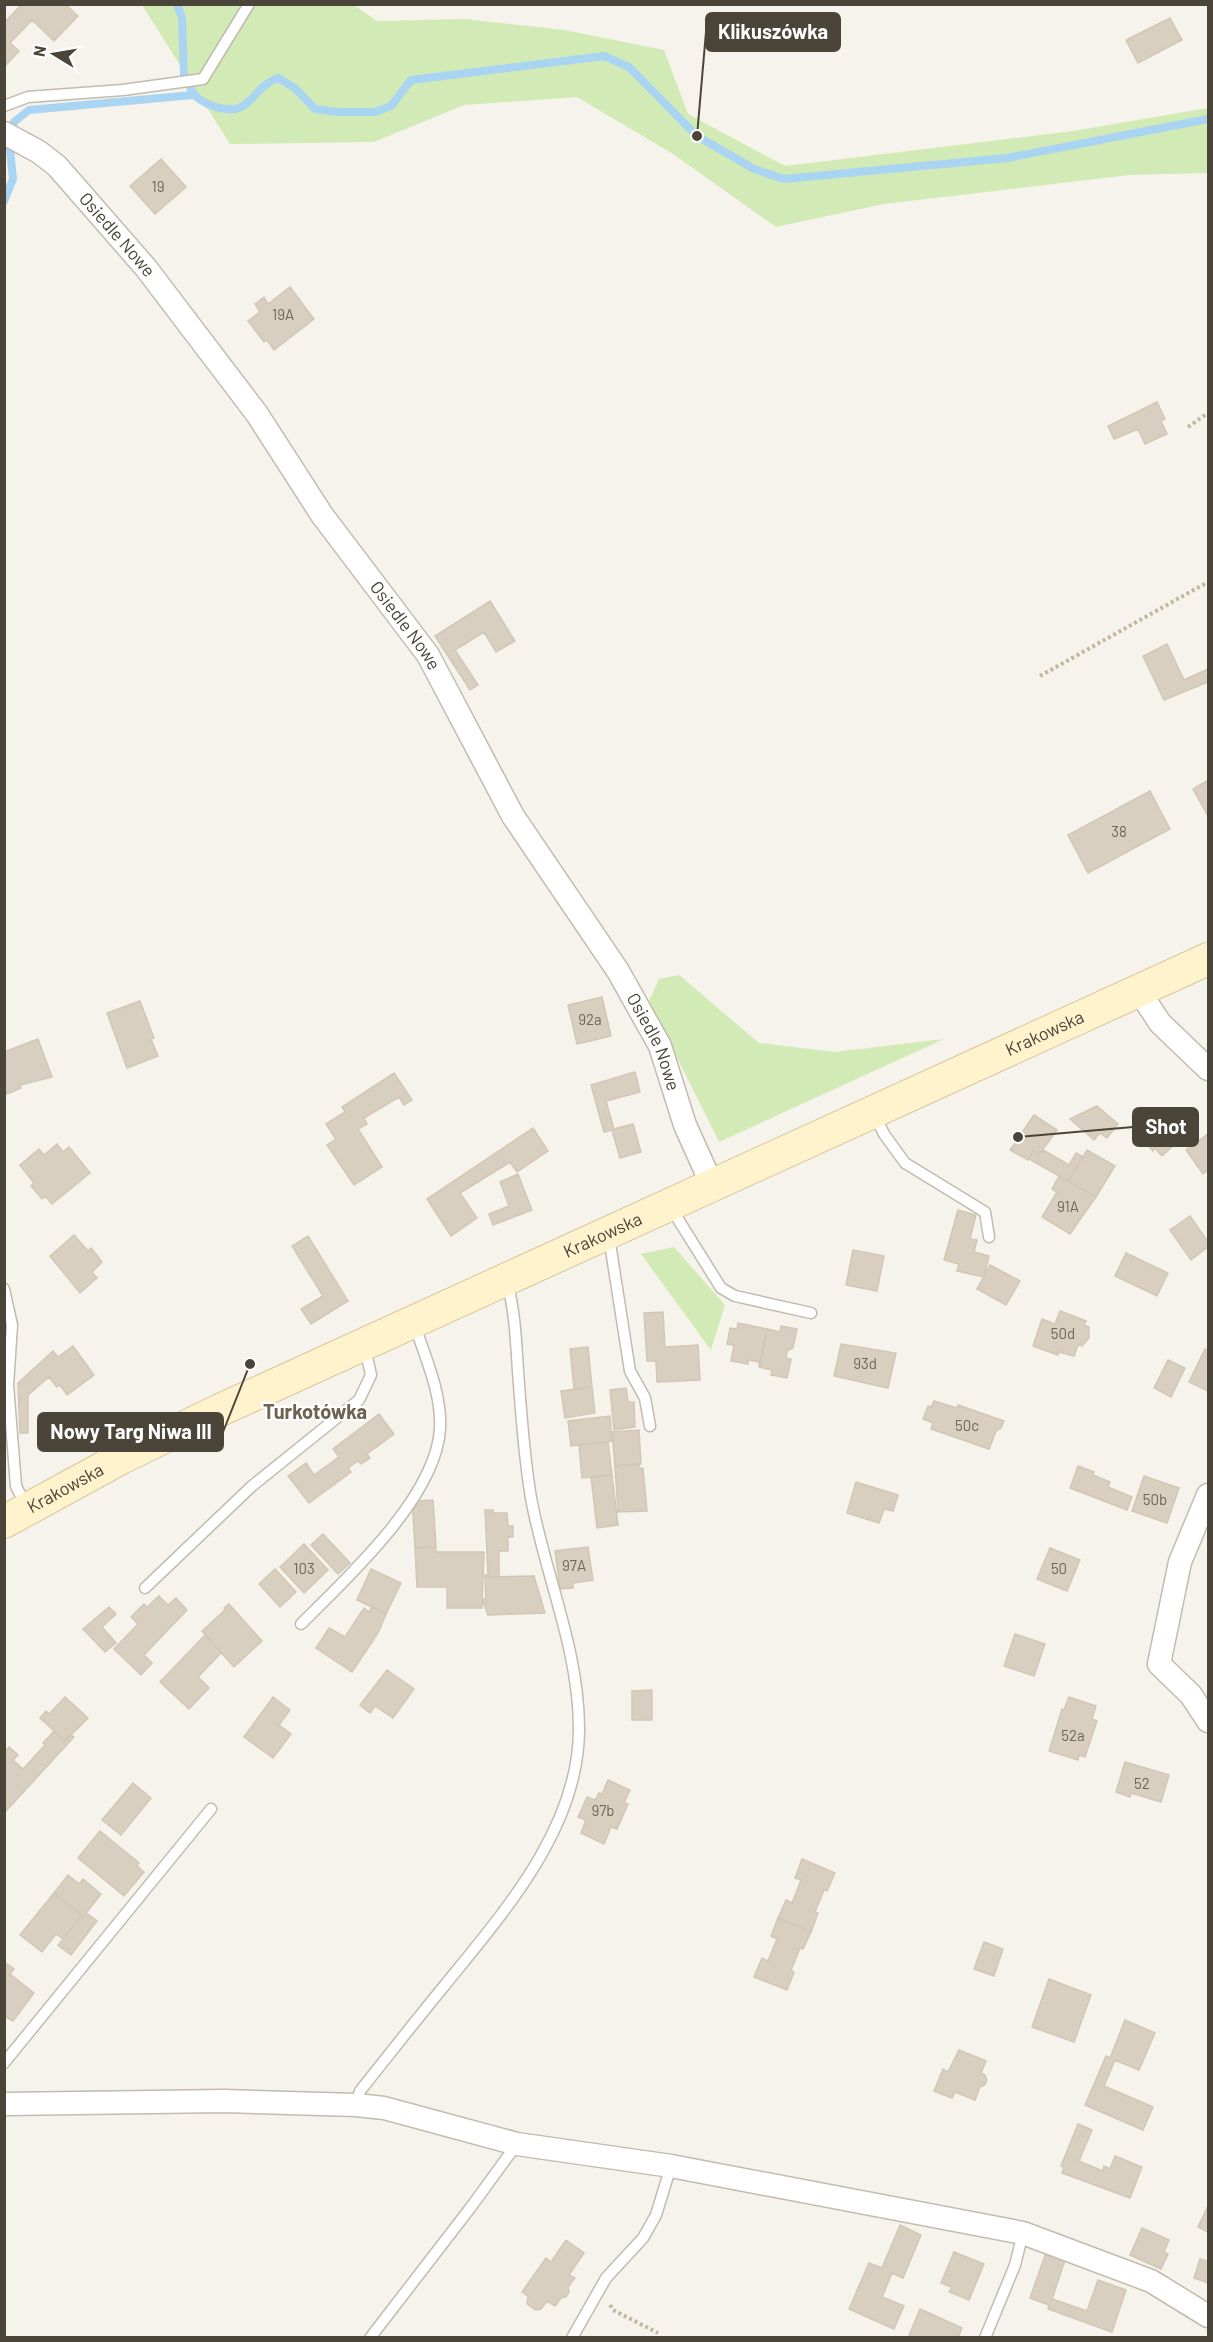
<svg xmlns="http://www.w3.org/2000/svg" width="1213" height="2342" font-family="Barlow,sans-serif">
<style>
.green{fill:#d2eab5}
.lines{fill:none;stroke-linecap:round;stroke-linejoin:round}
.stream{stroke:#a9d4f2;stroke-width:8}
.building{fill:#d8cfc1;stroke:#d3c7b4;stroke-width:1.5}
.lane-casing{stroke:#c2bbae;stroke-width:13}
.street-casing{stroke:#c2bbae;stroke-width:25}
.secondary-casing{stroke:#d6c79b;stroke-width:34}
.path{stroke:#c4b79f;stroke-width:4;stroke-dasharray:3 3;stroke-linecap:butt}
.lane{stroke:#fff;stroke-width:10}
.street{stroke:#fff;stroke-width:22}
.secondary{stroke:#fff3cd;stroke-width:32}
.labels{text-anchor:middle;stroke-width:4.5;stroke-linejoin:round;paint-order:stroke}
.number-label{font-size:15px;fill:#6e675b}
.street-label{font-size:18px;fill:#4b4439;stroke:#fff}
.neighbourhood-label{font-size:20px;font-weight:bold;fill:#6e6250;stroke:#fff}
.leader{fill:none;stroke:#4b4439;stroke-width:2}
.callout-dot{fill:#4b4439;stroke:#fff;stroke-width:2}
.callout{fill:#4b4439;stroke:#4b4439;stroke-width:2}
.callout-label{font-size:20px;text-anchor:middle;font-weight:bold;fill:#fff}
</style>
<rect width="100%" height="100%" fill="#f6f3ec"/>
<!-- green -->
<path class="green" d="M142,5H354L377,21L465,19L564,30L664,50L688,114L785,166L1073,131L1208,108V173L1129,175L884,204L776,227L673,154L577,97L464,105L374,142L230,144Z
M679,975L759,1043L835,1052L944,1039L719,1142L649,1001L659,979Z
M674,1247L725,1305L711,1350L641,1254Z"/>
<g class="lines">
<!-- stream -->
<path class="stream" d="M177,4L182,18L184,75
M190,87C194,97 201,101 210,105C253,121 248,89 278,78L295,88L315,109L337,112H375L391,106L411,80L604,56L629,67L697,136L754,169L784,179L1007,158L1208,119
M4,201L13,179L10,149L14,122L29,110L193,95"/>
</g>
<!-- building -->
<path class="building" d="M22,4H65L78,16L54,41L32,20L10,43L19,51L4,67V23Z
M1170,18L1182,40L1138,63L1126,40Z
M161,159L186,187L155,214L130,186Z
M290,287L314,319L274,350L267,340L264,342L248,321L260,312L255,304L264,297L268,304Z
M1157,402L1165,419L1161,421L1167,434L1145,444L1138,429L1114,439L1108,426Z
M490,601L515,641L496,652L484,632L455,650L478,685L470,690L435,636Z
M1167,644L1184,680L1208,669V682L1164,700L1143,656Z
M1208,780V816L1193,789Z
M1150,791L1170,829L1088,873L1068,835Z
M602,997L611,1036L577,1044L568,1005Z
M140,1001L154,1038L151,1039L158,1056L127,1068L107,1013Z
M38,1039L52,1077L20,1085L21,1088L7,1094L4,1088V1052Z
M635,1072L640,1092L606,1101L614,1129L633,1124L641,1152L620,1158L612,1130L604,1132L591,1085Z
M394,1073L412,1100L404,1105L399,1097L364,1118L367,1124L358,1129L382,1167L354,1185L327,1145L336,1139L326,1124L345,1112L342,1107Z
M1097,1106L1118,1124L1107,1138L1100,1133L1094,1140L1070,1119Z
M1162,1109L1186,1134L1162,1156L1155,1148L1153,1151L1137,1133Z
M1034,1115L1057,1130L1039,1155L1033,1151L1028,1160L1010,1150Z
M533,1128L548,1151L517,1172L510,1162L460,1193L477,1218L451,1236L427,1199Z
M1208,1134V1170L1203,1174L1186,1150Z
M57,1144L63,1152L69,1147L90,1173L52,1204L45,1196L42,1199L31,1186L34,1183L20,1165L39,1149L44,1155Z
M1043,1150L1069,1165L1076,1153L1083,1157L1068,1181L1029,1159L1033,1151L1039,1155Z
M1087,1150L1115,1166L1096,1197L1068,1181Z
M518,1174L532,1210L493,1225L489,1214L509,1206L500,1182Z
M1059,1176L1096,1197L1070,1234L1042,1217L1057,1192L1052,1189Z
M958,1210L976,1215L970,1239L977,1240L974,1252L989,1256L984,1277L957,1271L959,1264L944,1260Z
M1190,1216L1208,1242V1247L1191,1260L1170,1230Z
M74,1235L88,1251L91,1248L102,1262L92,1272L97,1278L80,1293L50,1256Z
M308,1236L348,1301L311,1324L301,1309L323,1296L292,1246Z
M853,1250L884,1256L877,1291L846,1285Z
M1126,1253L1168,1273L1157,1296L1115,1276Z
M990,1265L1020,1281L1006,1305L977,1289Z
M1060,1311L1086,1321L1084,1325L1089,1327V1338L1082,1346L1078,1345L1074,1356L1059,1352L1058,1355L1033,1346L1042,1319L1055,1324Z
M663,1312L665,1347L698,1345L700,1380L657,1382L656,1361H647L644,1313Z
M738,1323L767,1329L760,1367L759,1362L748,1360V1364L731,1361L734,1345L727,1344L730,1328L737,1329Z
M781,1326L797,1329L793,1348L787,1351L786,1358L791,1359L787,1378L771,1375L772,1370L759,1367L767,1329L780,1332Z
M841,1344L896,1353L888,1388L834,1376Z
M73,1346L94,1375L67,1395L60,1385L57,1387L49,1377L28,1395V1433H20L18,1383L53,1351L58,1357Z
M588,1347L592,1387L574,1389L570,1349Z
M1205,1349L1208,1351V1391L1189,1382Z
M1168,1360L1185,1368L1171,1397L1154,1388Z
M592,1387L595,1413L565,1418L561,1391Z
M626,1388L628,1402H634L635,1427L614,1430L610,1390Z
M934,1401L957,1408L958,1405L1004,1421L1001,1428L996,1431L989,1449L931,1429L933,1423L923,1419L928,1406L931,1407Z
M379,1414L394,1434L367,1454L370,1458L361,1464L358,1461L348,1468L351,1472L309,1503L288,1476L306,1463L314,1475L339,1457L333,1449Z
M610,1416L612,1441L571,1446L568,1421Z
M639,1430L641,1464L615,1466L612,1432Z
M608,1442L612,1475L582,1478L579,1445Z
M639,1464L640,1469L643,1468L647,1511L618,1512L615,1466Z
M1078,1466L1094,1472L1093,1475L1110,1482L1108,1487L1132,1497L1127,1510L1070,1488Z
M612,1475L618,1525L597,1528L591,1477Z
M1144,1476L1179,1488L1167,1523L1132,1511Z
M856,1482L898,1495L893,1511L884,1509L879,1523L847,1513Z
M433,1500L436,1547L415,1548L413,1513L415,1501Z
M485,1510H493V1513H507L508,1526H513V1537H508V1551H499V1577H485V1575H488Z
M323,1534L350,1563L338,1574L311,1545Z
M304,1544L328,1570L304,1593L280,1567Z
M436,1547V1552H484L482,1608H447V1587H417L415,1548Z
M588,1547L593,1580L573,1583V1588L560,1589L555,1551Z
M1050,1548L1080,1560L1067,1591L1037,1579Z
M275,1569L296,1592L280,1607L259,1584Z
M371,1569L401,1583L386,1614L357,1600Z
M534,1576L545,1613L488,1615L482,1599H486L485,1577Z
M159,1596L168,1605L176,1598L187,1610L144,1655L152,1663L141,1675L114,1649L138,1624L131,1617L144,1604L147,1607Z
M229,1604L262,1641L234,1667L202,1631L225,1610L224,1608Z
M109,1607L116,1614L102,1627L116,1643L105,1652L83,1629Z
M372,1607L386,1614L378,1633L352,1672L316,1648L329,1628L345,1637L364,1608L369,1612Z
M1015,1634L1045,1644L1034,1676L1004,1666Z
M205,1635L221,1653L198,1677L209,1688L189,1709L160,1682Z
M387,1670L414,1689L393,1718L375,1706L370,1713L360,1705Z
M652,1690V1720H632V1691Z
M65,1697L88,1718L65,1741L40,1718L46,1711L49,1714Z
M273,1697L290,1710L279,1725L291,1734L273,1758L244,1737Z
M1069,1697L1096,1706L1092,1719L1097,1721L1085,1757L1079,1755L1078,1760L1049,1751L1062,1709L1064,1710Z
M54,1731L65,1741L71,1735L74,1737L5,1812L4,1753L9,1747L18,1755L13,1760L23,1769L45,1745L43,1743Z
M1125,1762L1169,1775L1161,1802L1131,1793L1130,1797L1116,1792Z
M608,1780L630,1790L624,1803L628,1804L617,1829L611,1827L604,1844L581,1833L586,1820L578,1817L587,1797L595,1800L599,1793L602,1794Z
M133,1783L151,1798L121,1835L102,1820Z
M100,1831L139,1863L137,1866L144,1872L124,1896L78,1858Z
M802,1859L835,1873L827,1891L824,1890L815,1912L818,1913L811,1932L778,1918L786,1900L792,1903L801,1880L795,1878Z
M68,1875L79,1884L83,1879L101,1894L86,1913L97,1921L71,1955L58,1945L82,1915L54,1893Z
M54,1893L82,1915L63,1939L56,1934L42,1952L20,1935Z
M778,1918L811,1932L803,1949L800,1948L791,1970L794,1972L787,1990L754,1977L762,1958L768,1961L777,1939L771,1936Z
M984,1942L1003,1949L994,1976L974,1969Z
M4,1962L14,1969L10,1974L34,1993L13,2021L4,2016Z
M1049,1979L1091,1995L1074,2042L1032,2027Z
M1125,2020L1155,2033L1139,2070L1115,2060L1104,2086L1153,2107L1143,2130L1085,2105L1106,2056L1110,2058Z
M959,2050L986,2061L981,2073L985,2075L987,2080L985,2085L980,2087L975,2100L955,2092L952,2098L934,2091L943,2069L948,2072Z
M1078,2124L1092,2130L1079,2161L1103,2171L1104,2166L1110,2169L1115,2156L1142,2167L1130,2198L1062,2173L1064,2167L1061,2166Z
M1208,2206V2232L1198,2227Z
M900,2225L921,2235L903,2278L892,2273L882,2297L904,2306L894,2329L849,2309L869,2263L882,2268Z
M1142,2228L1169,2240L1164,2252L1168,2254L1161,2269L1130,2255Z
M566,2240L584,2253L569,2275L575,2278L568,2287L569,2292L566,2297L561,2298L555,2306L547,2301L541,2309L536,2310L527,2304L528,2296L522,2292L546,2258L551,2262Z
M1047,2250L1066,2257L1052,2299L1087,2311L1098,2280L1126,2290L1112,2332L1048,2309L1049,2305L1030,2298Z
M954,2252L984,2264L969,2300L949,2292L952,2287L941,2283Z
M1200,2259L1208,2261V2283L1194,2278Z
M920,2309L962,2328L958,2338H908Z"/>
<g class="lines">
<defs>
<path id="lane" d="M4,106L28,97L123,90L203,79L249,4
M874,1114L884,1134L905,1163L985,1212L989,1237
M671,1208L721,1288L735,1296L811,1313
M609,1237L630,1371L645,1398L650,1426
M4,1289L12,1325L8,1385L16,1486L26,1506
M145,1588L252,1486L359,1400L371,1375L365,1348
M301,1624C347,1578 436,1497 440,1429C442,1393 425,1357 414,1323
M4,2063L211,1809
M356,2105L360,2091C388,2056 416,2020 445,1985C504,1912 579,1828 579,1729C579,1649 545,1575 531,1498C524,1457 521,1413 518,1371C516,1341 515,1311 507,1282
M370,2338L471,2207L517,2144
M572,2338L606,2278L643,2238L656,2215L671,2166
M985,2338L1015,2265L1023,2233"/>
<g id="street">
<path id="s1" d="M4,133L39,152L57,166L146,268L257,414L322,515L428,655L513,816L618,971L660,1046L685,1125L712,1185"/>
<path d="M1139,991L1160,1023L1208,1069"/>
<path d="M1208,1495L1180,1562L1159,1664L1191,1695L1208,1721"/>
<path d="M4,2104L225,2101L356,2105L384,2108L517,2144L671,2166L1023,2233L1151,2281L1208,2316"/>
</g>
<g id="secondary">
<path id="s2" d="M4,1522L121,1458L220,1410L1208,959"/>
</g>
</defs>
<!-- lane casing -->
<use href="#lane" class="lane-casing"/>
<!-- street casing -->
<use href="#street" class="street-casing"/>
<!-- secondary casing -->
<use href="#secondary" class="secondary-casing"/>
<!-- path -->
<path class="path" d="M1188,427L1208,413
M1040,676L1208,582
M610,2305L613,2310L658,2333"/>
<!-- lane -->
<use href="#lane" class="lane"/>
<!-- street -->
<use href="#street" class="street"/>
<!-- secondary -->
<use href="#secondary" class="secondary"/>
</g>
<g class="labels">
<!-- number labels -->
<g class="number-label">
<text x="158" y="192">19</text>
<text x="283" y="320">19A</text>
<text x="1119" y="837">38</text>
<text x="590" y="1025">92a</text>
<text x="1068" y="1212">91A</text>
<text x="1063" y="1339">50d</text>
<text x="865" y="1369">93d</text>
<text x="967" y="1431">50c</text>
<text x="1155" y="1505">50b</text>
<text x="574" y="1571">97A</text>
<text x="304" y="1574">103</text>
<text x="1059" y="1574">50</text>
<text x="1073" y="1741">52a</text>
<text x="1142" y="1789">52</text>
<text x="603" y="1816">97b</text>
</g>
<!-- street labels -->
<g class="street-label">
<text dy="6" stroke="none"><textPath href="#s1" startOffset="154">Osiedle Nowe</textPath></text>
<text dy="6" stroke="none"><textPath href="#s1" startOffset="640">Osiedle Nowe</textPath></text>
<text dy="6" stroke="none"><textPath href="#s2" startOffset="1150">Krakowska</textPath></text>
<text dy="6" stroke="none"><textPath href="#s1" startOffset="1126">Osiedle Nowe</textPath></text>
<text dy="6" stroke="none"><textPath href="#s2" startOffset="664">Krakowska</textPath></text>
<text dy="6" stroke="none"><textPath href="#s2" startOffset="70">Krakowska</textPath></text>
</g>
<!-- neighbourhood labels -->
<g class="neighbourhood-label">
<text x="315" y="1419">Turkotówka</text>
</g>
</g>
<!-- callouts -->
<path class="leader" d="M697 136L706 32M1018 1137L1133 1127M250 1364L223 1432"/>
<g class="callout-dot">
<circle cx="697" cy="136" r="6"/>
<circle cx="1018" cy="1137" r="6"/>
<circle cx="250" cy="1364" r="6"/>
</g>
<g class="callout">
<rect x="706" y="13" width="134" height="38" rx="6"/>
<rect x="1133" y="1108" width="65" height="38" rx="6"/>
<rect x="38" y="1413" width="185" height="38" rx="6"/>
</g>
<g class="callout-label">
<text x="773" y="39">Klikuszówka</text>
<text x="1166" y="1134">Shot</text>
<text x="131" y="1439">Nowy Targ Niwa III</text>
</g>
<!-- border -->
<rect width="1213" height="2342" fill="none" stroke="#4b4439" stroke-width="12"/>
<!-- north arrow -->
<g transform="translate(54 54) rotate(281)" stroke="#ffffff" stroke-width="4.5" paint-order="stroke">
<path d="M0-4.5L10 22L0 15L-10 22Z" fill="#4b4439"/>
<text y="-9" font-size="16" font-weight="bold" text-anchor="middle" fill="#4b4439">N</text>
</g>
</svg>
